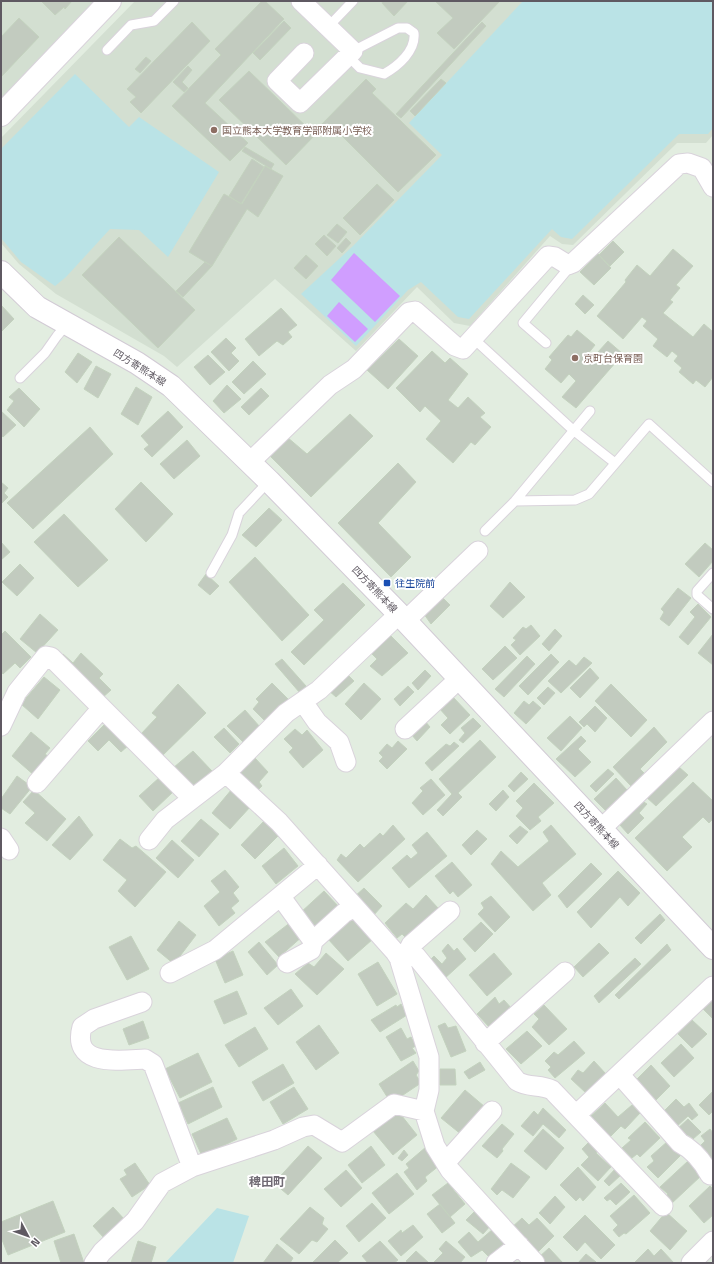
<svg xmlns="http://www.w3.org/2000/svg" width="714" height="1264" font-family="'Titillium Web','Noto Sans JP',sans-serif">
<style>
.education{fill:#d3dfd1}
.green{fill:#bae3e6}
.water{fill:#d09eff}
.building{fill:#c2cbbf;stroke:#c3d2be}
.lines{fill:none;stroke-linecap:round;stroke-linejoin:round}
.service-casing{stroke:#d9d3db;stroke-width:11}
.minor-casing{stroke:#d9d3db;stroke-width:21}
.tertiary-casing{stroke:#d9d3db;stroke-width:24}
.secondary-casing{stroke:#d2cbd5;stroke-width:24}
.service{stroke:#fff;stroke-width:9}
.minor{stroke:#fff;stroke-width:19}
.tertiary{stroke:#fff;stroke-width:22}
.secondary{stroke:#fff;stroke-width:22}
.education-dot{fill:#8d6e63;stroke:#fff;stroke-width:1.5}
.transit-dot{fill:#1a4fb4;stroke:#fff;stroke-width:1.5}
.labels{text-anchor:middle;stroke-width:4;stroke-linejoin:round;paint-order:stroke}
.education-label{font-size:10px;fill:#785e54;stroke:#fff;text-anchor:start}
.street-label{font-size:10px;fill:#5f5962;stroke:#fff}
.transit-label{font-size:10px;fill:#164399;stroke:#fff;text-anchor:start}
.quarter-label{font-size:12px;font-weight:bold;fill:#706a74;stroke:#fff}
</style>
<rect width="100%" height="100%" fill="#e2ede0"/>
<!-- education -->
<path class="education" d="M1,1H97L1,100Z
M135,1H713V135L706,143H677L573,245L562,244L550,236L470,326L454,323L417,287L356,351L275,279L177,367L164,356L56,294L19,264L1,243V138Z"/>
<!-- green -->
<path class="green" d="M523,1H713V128L708,134H679L572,239L561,237L552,229L469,319L458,317L421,282L408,290L356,346L301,294L353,246L442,155L409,123Z
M75,74L129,127L139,117L219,172L168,257L139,230L110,229L66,277L55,286L21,262L1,238V149Z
M217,1208L249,1216L233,1263H165Z"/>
<!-- water -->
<path class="water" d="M354,253L400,296L375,322L331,280Z
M339,302L368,329L355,342L327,316Z"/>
<!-- building -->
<path class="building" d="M41,1H72L65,9L64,7L55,15Z
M262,1H265L284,19L205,103L248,143L230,161L172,106L221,55L215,49Z
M383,1H408L394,16L382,3Z
M435,1H500L454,49L437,33L453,18Z
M19,18L39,37L1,77V37Z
M284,21L291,28L260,60L253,53Z
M192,22L210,41L141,113L130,102L136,97L127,89Z
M482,22L486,26L401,118L396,114Z
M146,57L151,61L140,73L135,69Z
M188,66L192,70L182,82L188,88L184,92L173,82Z
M249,71L315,135L286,165L219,100Z
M366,79L376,89L372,93L436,155L398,192L335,129L332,133L322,124Z
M441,79L446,83L415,116L410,111Z
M245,147L274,164L271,169L242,151Z
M252,159L264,167L241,204L229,196Z
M265,166L283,176L258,217L247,209L212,266L189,252L224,194L242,204Z
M377,184L394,200L360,235L343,218Z
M337,224L347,232L338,243L327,235Z
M324,235L336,246L327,256L315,244Z
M119,237L195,310L158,348L82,275Z
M346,238L351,243L342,253L337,248Z
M613,241L624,252L610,266L599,255Z
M673,249L693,266L676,285L680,288L670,300L673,302L663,313L693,337L704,324L712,331L713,330V377L705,387L696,380L693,384L679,372L682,368L674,361L678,356L672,351L667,357L653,346L658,339L643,326L647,321L642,317L623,339L597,316L626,282L625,280L637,265L650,276Z
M598,254L611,268L594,285L580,272Z
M306,255L318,266L306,279L294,268Z
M205,262L212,266L183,297L176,291Z
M583,295L594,305L585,314L575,304Z
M1,305L14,319L1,332Z
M281,308L297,325L288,332L292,337L283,345L277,341L259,356L245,339Z
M577,330L595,345L587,355L595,362L600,355L598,352L608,341L623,354L576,408L562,397L576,381L569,374L561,383L545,369L552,360L549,357L568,335L571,337Z
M226,338L236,348L231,353L239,361L229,371L211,352Z
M399,339L418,356L388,389L367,370Z
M432,351L445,363L450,358L468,374L448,400L458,408L468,397L485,413L480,417L491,427L475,445L471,442L453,463L426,439L441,421L425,406L420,412L396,388Z
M78,353L92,362L77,383L65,372Z
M208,355L225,372L210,385L194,367Z
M253,361L266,374L244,394L232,382Z
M96,366L111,374L98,398L84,389Z
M227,385L241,399L224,413L213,401Z
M136,387L152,397L138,425L121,414Z
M19,388L40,409L24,427L7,410L14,401L9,397Z
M261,388L269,396L249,415L241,407Z
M1,411L16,425L3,437L1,435Z
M168,411L183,427L152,457L144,449L149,445L141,436Z
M350,414L373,436L311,497L270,456L287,437L307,454Z
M90,427L113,454L33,529L7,503Z
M187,440L200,456L174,479L160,464Z
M398,463L416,482L378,523L411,557L391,577L338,523Z
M1,482L8,488L4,493L8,497L1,504Z
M141,482L173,514L146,542L115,509Z
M269,508L282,520L256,547L242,535Z
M64,514L108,560L78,587L34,542Z
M1,542L10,552L1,560Z
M705,543L713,550V561L699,577L685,564Z
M255,557L309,615L282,641L229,582Z
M20,564L34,578L17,596L2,582Z
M206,574L219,586L210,595L198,585Z
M510,582L525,597L503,618L490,606Z
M343,583L365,605L304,665L291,652L324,620L314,610Z
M678,588L691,598L669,626L660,619L664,612L661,609Z
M442,597L450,605L431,624L424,614Z
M698,604L711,617L688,645L679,637L695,617L690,612Z
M40,614L58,630L37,653L20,639Z
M531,625L540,636L520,655L511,645L516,640L513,638L523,627L526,629Z
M555,629L562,636L549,651L542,644Z
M5,631L31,657L20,668L15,663L3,674L1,672V635Z
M713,634V665L698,653Z
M390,635L408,653L382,676L370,666L377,659L371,653Z
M505,646L517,658L493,680L482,669Z
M81,653L103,674L99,678L111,690L102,698L59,658L63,654L73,663Z
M551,654L559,662L528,695L519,686Z
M527,656L535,664L504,697L495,689Z
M584,657L592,663L561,693L548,681L569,660L576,666Z
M282,659L306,686L300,693L275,664Z
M590,668L599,678L580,698L570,688Z
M425,670L431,676L418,690L412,683Z
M346,673L354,681L336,697L328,690Z
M44,677L60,690L38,719L21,704Z
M272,683L289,700L266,722L253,709L259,702L256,699Z
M364,683L381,699L361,720L345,704Z
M178,684L206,713L162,756L140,735L157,717L152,713Z
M611,684L647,720L631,737L595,701Z
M408,686L414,692L400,706L394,699Z
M548,687L555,693L544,705L537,698Z
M452,696L470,715L450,734L441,725L448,718L438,707Z
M524,701L529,705L533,701L541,708L526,724L514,713Z
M595,706L607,718L595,732L587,724L584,727L579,722Z
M245,710L260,727L244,743L227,726Z
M570,716L582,728L561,751L547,738Z
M473,718L481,726L463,743L459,740L465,733L461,728Z
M424,720L430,727L417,741L411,734Z
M107,722L129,745L121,752L109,740L98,751L88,741Z
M654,727L667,742L640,769L644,773L631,786L613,767Z
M224,728L239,744L230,753L214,737Z
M295,729L302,735L307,730L323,750L303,768L289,752L293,748L284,739Z
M31,732L50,748L45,754L49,757L35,776L12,756Z
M581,736L586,741L578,749L591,762L575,777L556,759Z
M480,740L496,757L458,793L462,797L443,816L437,810L452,794L439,779Z
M398,741L407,749L387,769L379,761L383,757L379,753L387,744L392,748Z
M454,742L459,746L432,771L425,763L446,744L450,746Z
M193,751L212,771L192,788L173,768Z
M255,758L268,772L259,782L262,786L256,792L239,775L241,773L237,770L244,762L248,766Z
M679,767L688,775L656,806L645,796Z
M608,769L614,774L596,792L590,786Z
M521,772L528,779L514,792L508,786Z
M17,776L32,787L10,814L1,808V799Z
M160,777L174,791L153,811L139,796Z
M616,778L627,790L606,811L594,799Z
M431,779L445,795L423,815L412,803L423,791L420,788Z
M693,782L713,801V819L709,823L703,817L682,837L692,847L667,871L635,838Z
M534,783L554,803L538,817L541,821L530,830L516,816L523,808L516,801Z
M232,789L251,806L230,829L212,813Z
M34,790L66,819L47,841L25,823L35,813L23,802Z
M503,790L509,797L496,811L489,804Z
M642,801L647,804L639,813L644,818L628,834L620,825Z
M79,816L93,835L70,860L52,845Z
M201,819L219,834L199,857L181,841Z
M264,821L279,835L255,859L241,845Z
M393,825L405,839L358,882L337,860L341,854L346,858L360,844L364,848L380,833L383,836Z
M551,825L576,854L542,883L551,895L533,911L491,864L501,851L518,867L549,841L543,832Z
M520,826L528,832L517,844L509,836Z
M477,830L487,839L471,855L462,845Z
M427,832L447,856L409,888L392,868L407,855L411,859L418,853L412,845Z
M120,839L132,848L136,846L166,872L135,907L118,891L127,880L103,860Z
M172,840L194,860L178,878L156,858Z
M284,848L298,866L276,884L262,866Z
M452,862L472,885L458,897L453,891L450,894L435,876Z
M591,863L602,874L567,908L558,896Z
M225,870L239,887L233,893L239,901L231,908L235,913L219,926L204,906L220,892L211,881Z
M618,871L640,893L628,906L620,897L591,928L577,912Z
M364,888L382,906L372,917L353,898Z
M324,891L339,907L312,930L299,914Z
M426,895L438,908L408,940L402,934L397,938L385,923L406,903L413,909Z
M491,896L510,917L495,932L478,914L484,908L481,903Z
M660,914L665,920L641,944L635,938Z
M353,917L373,939L348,961L328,939Z
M179,921L196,935L174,964L157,950Z
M291,922L304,935L279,957L265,942Z
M481,922L493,934L475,952L463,939Z
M131,936L149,969L127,980L109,947Z
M259,942L278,965L267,975L248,952Z
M599,943L609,953L583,977L574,967Z
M448,944L454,951L457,948L466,959L444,979L428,962L434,956L442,964L447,958L442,951Z
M667,944L671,950L619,999L615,995Z
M233,951L243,975L225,983L215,959Z
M326,953L344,969L317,995L295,974L308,963L314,967Z
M494,953L512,974L487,996L469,975Z
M635,958L641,964L599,1003L594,996Z
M378,962L397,994L377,1006L358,974Z
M291,989L303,1006L278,1025L264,1008Z
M237,991L247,1014L224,1024L214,1001Z
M495,997L499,1004L504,1000L513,1010L491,1029L477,1014Z
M713,998V1019L703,1009Z
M401,1004L407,1015L380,1032L371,1020L396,1005L397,1007Z
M544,1005L567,1029L549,1045L532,1027L539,1019L534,1014Z
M692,1020L707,1034L692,1048L678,1034Z
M143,1021L149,1038L129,1045L123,1029Z
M445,1023L448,1028L456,1026L466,1051L451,1057L438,1026Z
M319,1025L339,1053L316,1070L296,1042Z
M255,1027L268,1049L239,1067L225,1045Z
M401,1028L407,1039L411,1037L416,1046L412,1048L416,1053L401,1061L386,1037Z
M527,1031L542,1046L521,1064L506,1049Z
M574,1041L585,1053L555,1078L548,1070L551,1067L545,1061L554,1052L558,1055Z
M681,1044L694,1058L674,1077L661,1063Z
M198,1053L212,1082L180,1098L165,1069Z
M413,1061L419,1071L416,1075L421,1083L391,1103L379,1084Z
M594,1061L606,1074L586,1093L571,1079L578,1070L583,1073Z
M480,1062L485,1070L469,1079L464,1072Z
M283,1064L294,1083L263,1101L252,1082Z
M651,1065L670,1086L652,1104L633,1083Z
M440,1069H455L456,1085H440Z
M213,1087L222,1107L188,1124L178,1103Z
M294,1087L308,1109L283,1124L270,1102Z
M465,1090L485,1107L462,1135L441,1118Z
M713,1091V1111L709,1115L699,1105Z
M676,1099L684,1107L689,1103L698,1115L692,1120L688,1116L674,1129L661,1114Z
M605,1103L618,1117L632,1105L640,1113L625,1129L621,1126L609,1138L589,1118Z
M543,1108L566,1130L559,1138L543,1124L533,1136L521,1126L534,1111L538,1115Z
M398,1111L417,1135L393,1155L373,1131Z
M227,1118L237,1139L202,1156L192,1134Z
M688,1119L701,1132L693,1139L688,1135L683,1139L675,1131Z
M645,1122L660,1138L640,1157L637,1154L632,1158L622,1148L631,1140L628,1138Z
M502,1124L514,1134L502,1149L503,1151L497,1158L482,1146Z
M543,1129L564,1148L546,1170L524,1151Z
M710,1129L713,1133V1157L709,1160L698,1148L705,1141L701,1136Z
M590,1141L598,1149L596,1153L611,1167L598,1181L581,1165L589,1157L582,1149Z
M668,1141L681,1155L658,1178L647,1167L654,1161L651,1156Z
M308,1146L322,1158L288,1195L274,1183Z
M371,1146L385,1165L362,1183L348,1165Z
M426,1147L440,1165L425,1177L427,1181L417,1190L404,1172L409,1168L406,1164Z
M404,1150L408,1155L402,1161L398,1158Z
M688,1161L702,1175L671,1204L665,1198L668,1194L660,1187Z
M135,1163L150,1185L132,1197L120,1179L127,1175L124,1170Z
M511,1163L530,1177L513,1198L502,1190L497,1195L491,1189Z
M578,1167L596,1187L583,1201L580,1197L576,1201L560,1185Z
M616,1168L622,1174L609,1186L604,1181Z
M346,1170L362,1188L341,1207L324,1189Z
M397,1173L414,1194L389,1214L372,1193Z
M448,1183L465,1204L450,1217L432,1195Z
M621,1183L630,1192L616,1205L610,1199L607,1201L604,1198Z
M710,1186L713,1189V1215L704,1223L689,1206Z
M634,1195L650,1213L626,1234L624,1233L619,1237L613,1230L618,1225L610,1216Z
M555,1196L565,1207L550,1224L539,1213Z
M53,1201L65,1232L8,1255L1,1237V1222Z
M372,1203L386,1218L359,1242L346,1226Z
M440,1204L455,1223L442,1233L427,1214Z
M113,1207L125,1220L105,1239L93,1226Z
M310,1207L324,1218L322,1224L328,1229L317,1242L312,1240L299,1254L280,1239Z
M475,1211L491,1225L483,1234L466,1220Z
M666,1212L687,1231L670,1250L650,1231Z
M585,1215L615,1245L601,1259L585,1242L577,1251L563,1237Z
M522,1218L529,1225L537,1218L554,1236L535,1255L510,1229Z
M413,1225L423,1237L401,1256L388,1241L401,1230L402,1233Z
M493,1229L508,1244L491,1259L482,1250L471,1257L458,1242L469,1232L478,1242Z
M74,1234L84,1263H61L54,1241Z
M335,1240L348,1253L337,1263H312Z
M138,1241L156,1247L151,1263H131Z
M380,1241L398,1260L394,1263H368L362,1256Z
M446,1241L465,1257L460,1263H433L443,1253L439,1249Z
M277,1244L293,1258L290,1263H263Z
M549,1248L563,1263H542L538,1258Z
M648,1249L654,1256L661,1249L674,1263H634Z
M416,1251L429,1263H408L406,1261Z
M586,1254L596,1262L578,1263Z"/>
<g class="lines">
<defs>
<path id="service" d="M328,27L353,1
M107,50L131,25L154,21L174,1
M348,56L360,68L384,74C398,66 416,51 414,33L407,28H398L353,51
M474,339L573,430L615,463
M546,343L523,323L572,264
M20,378L45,353L57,336L67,324
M515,501L575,500L589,494L649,424L713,482
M485,531L515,501L590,411
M211,573L232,535L239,513L269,481
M713,573L697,591V595L713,609"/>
<path id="minor" d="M301,1L353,51L300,103L277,81L304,53
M250,462L330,385L354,369L409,312L415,311L455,346L463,349L548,256L555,257L568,265L573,263L679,164L688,163L702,168L713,187
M405,621L478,551
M303,702L317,722L339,742L346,762
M1,726L17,692L46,656L51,657L192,798
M405,729L460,678
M226,773L279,822L395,952L399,958L429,1057V1090L424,1111L435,1146L450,1170L535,1263
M37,783L101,709
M601,829L713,721
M1,838L9,850
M149,840L165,820L226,773L286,713L319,690L399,614
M281,897L313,941
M407,953L416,956L517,1081C528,1088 540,1084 552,1090L663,1206
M399,958L407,953L411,945L450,911
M287,963L311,950L313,941L344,913L355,907
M170,973L215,950L318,865
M142,1002L94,1019L82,1027C71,1068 121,1060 145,1059L153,1064L192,1167
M485,1043L565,972
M620,1075L680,1143C694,1150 703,1162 710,1175
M576,1115L713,986
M446,1162L492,1111
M94,1263L102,1252L135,1221L162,1183L192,1167L274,1140L303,1127L314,1125L342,1142L394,1104L424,1111
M496,1263L519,1245
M691,1263L713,1241"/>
<path id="tertiary" d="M1,115L110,1"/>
<path id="secondary" d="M1,272L37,307L137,363L171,386L269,481L399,614L713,948"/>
</defs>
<!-- service casing -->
<use href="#service" class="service-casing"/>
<!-- minor casing -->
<use href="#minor" class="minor-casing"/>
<!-- tertiary casing -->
<use href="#tertiary" class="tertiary-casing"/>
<!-- secondary casing -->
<use href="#secondary" class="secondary-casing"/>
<!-- service -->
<use href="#service" class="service"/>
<!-- minor -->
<use href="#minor" class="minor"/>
<!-- tertiary -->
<use href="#tertiary" class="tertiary"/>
<!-- secondary -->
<use href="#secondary" class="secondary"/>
</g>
<!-- markers -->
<g class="education-dot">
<circle cx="214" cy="130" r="4"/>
<circle cx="575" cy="358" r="4"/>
</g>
<rect class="transit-dot" x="383" y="579" width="8" height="8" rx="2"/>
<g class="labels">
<!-- education labels -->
<g class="education-label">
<text x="222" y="134">国立熊本大学教育学部附属小学校</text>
<text x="583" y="362">京町台保育園</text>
</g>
<!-- street labels -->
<g class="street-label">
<text transform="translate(140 367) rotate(32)" y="4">四方寄熊本線</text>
<text transform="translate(375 589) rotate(46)" y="4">四方寄熊本線</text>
<text transform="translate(597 825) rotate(47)" y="4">四方寄熊本線</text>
</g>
<!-- transit labels -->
<g class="transit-label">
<text x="395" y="587">往生院前</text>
</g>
<!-- quarter labels -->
<g class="quarter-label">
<text x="267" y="1186">稗田町</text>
</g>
</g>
<!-- border -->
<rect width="714" height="1264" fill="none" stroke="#5f5962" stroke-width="4"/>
<!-- north arrow -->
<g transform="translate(28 1236) rotate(131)" stroke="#ffffff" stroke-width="3" paint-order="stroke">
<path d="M0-3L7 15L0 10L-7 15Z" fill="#5f5962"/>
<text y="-6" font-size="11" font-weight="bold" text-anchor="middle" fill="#5f5962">N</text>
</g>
</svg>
